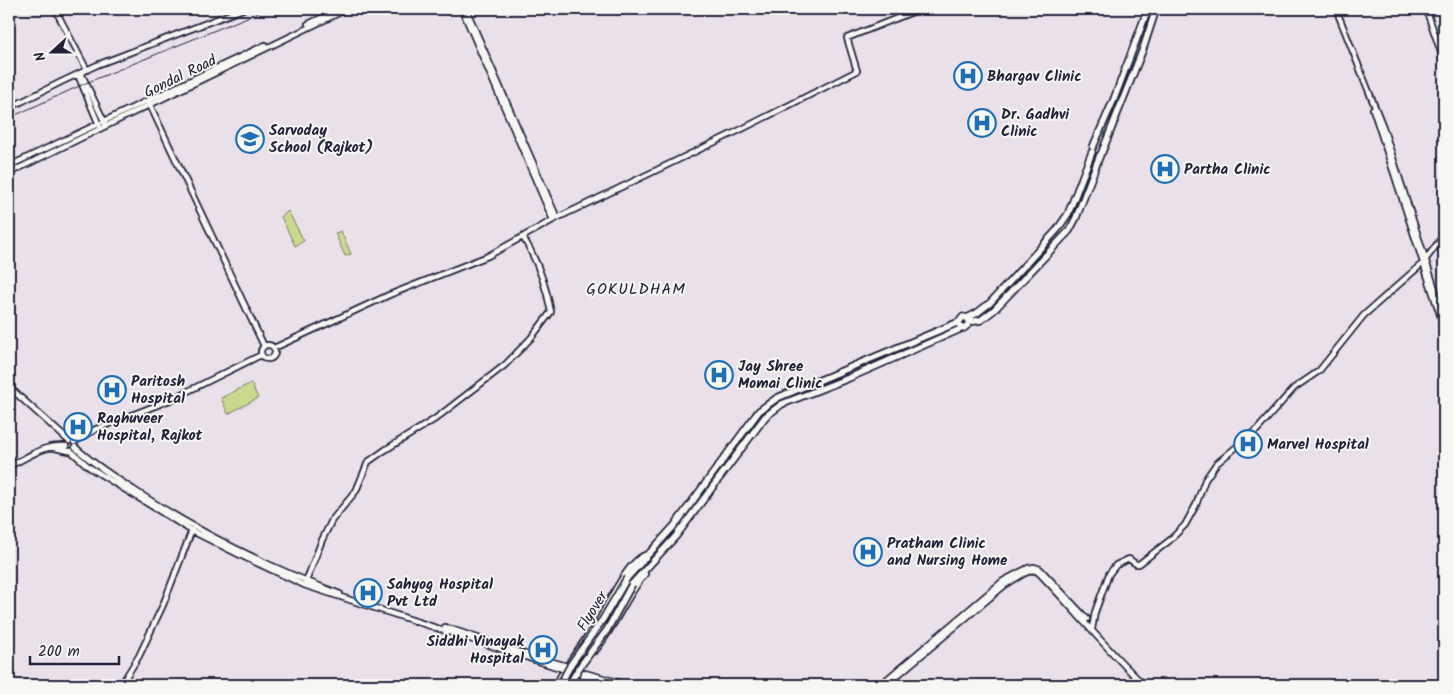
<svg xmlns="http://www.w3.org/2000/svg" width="1453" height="694" font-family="Kalam,sans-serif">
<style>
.green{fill:#c9d98d;stroke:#767e64}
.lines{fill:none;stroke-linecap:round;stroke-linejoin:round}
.secondary-casing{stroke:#22223b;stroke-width:8}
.highway-casing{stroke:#22223b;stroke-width:9}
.secondary{stroke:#f6f6f2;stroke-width:4.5}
.highway{stroke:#f6f6f2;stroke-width:5.5}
.rail{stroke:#22223b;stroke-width:1}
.highway-bridge-casing{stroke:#22223b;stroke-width:9;stroke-linecap:butt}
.highway-bridge{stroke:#f6f6f2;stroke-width:5.5}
.labels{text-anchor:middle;stroke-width:4;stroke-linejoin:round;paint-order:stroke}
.street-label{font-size:15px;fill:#22223b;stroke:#f6f6f2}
.poi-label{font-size:15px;font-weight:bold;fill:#22223b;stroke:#f6f6f2;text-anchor:start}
.neighbourhood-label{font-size:16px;letter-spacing:1px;fill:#22223b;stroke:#f6f6f2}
</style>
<rect width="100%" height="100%" fill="#eae0ea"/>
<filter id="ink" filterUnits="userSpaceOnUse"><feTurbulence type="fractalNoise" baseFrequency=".02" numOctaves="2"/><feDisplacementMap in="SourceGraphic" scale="10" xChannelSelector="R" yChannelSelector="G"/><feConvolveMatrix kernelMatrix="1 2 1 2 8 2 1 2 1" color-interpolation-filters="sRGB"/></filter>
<g filter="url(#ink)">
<!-- green -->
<path class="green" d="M288,211L304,241L295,246L281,217Z
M341,231L351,254L345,256L335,233Z
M251,383L258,398L228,414L221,398Z"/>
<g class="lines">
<defs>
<path id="secondary" d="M55,9L87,70
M462,9L553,220
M466,9L557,218
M1336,9L1383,127L1444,317
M1426,9L1444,61
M308,24L340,9
M81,73L105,123
M78,75L99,125
M149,103L264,346
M9,108L61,82L97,65L243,9
M1373,109L1444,327
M9,166L265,45
M9,173L347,9
M261 352a7 7 0 1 1 14 0a7 7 0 1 1-14 0Z
M274,348L389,295L488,256L553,220L742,129L857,71L847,38L920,9
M9,387L69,441
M74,442L96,429L170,400L261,355
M50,447L69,451
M75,447C93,464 114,477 134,490C198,532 268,567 340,594
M71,451L89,467L192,531L244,557L304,585L566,670
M9,466C30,457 41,445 66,446
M305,584L322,540L332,520L356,491L368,462L385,450L435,419L505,365L531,338L551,312C546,285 537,260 523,237
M596,625C607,607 627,559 648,554
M445,627L522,653L567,666
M1092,629L1095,612L1109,574L1116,565L1129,559L1136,564H1139L1169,541L1185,525L1196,505L1205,480L1216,464L1257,430L1294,388L1319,371L1364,315L1423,263L1444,235
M595,651C615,627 625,598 645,574
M566 670a6 6 0 1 1 12 0a6 6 0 1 1-12 0Z
M569,665L570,661L591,631
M578,671L628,685
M577,674L615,685
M121,685L139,656L163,605L192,530
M556,685L561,675L566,671
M573,685L575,677
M880,685L1003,581L1028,568L1034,567L1040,569L1087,619
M886,685L1005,585L1023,574L1033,570L1038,572C1074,609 1107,650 1144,685"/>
<path id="highway" d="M1093,147L1114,99L1148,9
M1102,152L1143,49L1156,9
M967,318L969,321L968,325L964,328L960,326L959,322L963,317L967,318L977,313L990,303L1057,230L1068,214L1092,152
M969,322L981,320L994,310L1069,231L1076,218L1100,155
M627,578L675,525L759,411L777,398L959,322
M632,584L676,536L765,417L782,404L849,378L963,328"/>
</defs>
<!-- secondary casing -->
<use href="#secondary" class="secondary-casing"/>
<!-- highway casing -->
<use href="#highway" class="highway-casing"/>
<!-- secondary -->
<use href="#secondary" class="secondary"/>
<!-- highway -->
<use href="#highway" class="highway"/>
<!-- rail -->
<path class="rail" d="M9,118L86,83L267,9"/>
<defs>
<path id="highway-bridge" d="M560,685L571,664L603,619L627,578
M569,685L579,668L607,630L632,584"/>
</defs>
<!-- highway-bridge casing -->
<use href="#highway-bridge" class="highway-bridge-casing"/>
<!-- highway-bridge -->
<use href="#highway-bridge" class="highway-bridge"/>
</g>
</g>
<!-- icons -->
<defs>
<symbol id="hospital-ring" viewBox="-11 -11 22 22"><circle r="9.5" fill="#f6f6f2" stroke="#1f6fb2" stroke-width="1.5"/><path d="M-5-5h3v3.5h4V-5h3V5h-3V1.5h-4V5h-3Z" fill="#1f6fb2"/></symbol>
<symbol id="university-ring" viewBox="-11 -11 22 22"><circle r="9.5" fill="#f6f6f2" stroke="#1f6fb2" stroke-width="1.5"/><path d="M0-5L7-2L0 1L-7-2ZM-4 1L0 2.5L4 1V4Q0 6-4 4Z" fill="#1f6fb2"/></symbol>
</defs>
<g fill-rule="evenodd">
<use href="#hospital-ring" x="952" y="60" width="32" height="32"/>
<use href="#hospital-ring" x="966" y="107" width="32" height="32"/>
<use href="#university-ring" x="234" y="123" width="32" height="32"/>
<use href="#hospital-ring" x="1149" y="153" width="32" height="32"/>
<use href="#hospital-ring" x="703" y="359" width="32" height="32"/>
<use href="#hospital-ring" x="96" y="374" width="32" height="32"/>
<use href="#hospital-ring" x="62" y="411" width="32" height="32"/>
<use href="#hospital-ring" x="1232" y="428" width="32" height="32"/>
<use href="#hospital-ring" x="852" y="536" width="32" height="32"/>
<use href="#hospital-ring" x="352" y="577" width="32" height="32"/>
<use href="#hospital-ring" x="527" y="634" width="32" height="32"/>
</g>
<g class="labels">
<!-- street labels -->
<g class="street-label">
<text transform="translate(180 76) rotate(-26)" y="5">Gondal Road</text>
<text transform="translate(592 611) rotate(-58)" y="5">Flyover</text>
</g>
<!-- poi labels -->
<g class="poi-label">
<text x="987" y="81">Bhargav Clinic</text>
<text x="1001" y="119">Dr. Gadhvi<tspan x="1001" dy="17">Clinic</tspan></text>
<text x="269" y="135">Sarvoday<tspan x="269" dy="17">School (Rajkot)</tspan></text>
<text x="1184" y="174">Partha Clinic</text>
<text x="738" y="371">Jay Shree<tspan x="738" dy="17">Momai Clinic</tspan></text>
<text x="131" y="386">Paritosh<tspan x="131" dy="17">Hospital</tspan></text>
<text x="97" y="423">Raghuveer<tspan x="97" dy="17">Hospital, Rajkot</tspan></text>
<text x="1267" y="449">Marvel Hospital</text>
<text x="887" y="548">Pratham Clinic<tspan x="887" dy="17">and Nursing Home</tspan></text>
<text x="387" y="589">Sahyog Hospital<tspan x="387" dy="17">Pvt Ltd</tspan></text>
<text x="524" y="646" text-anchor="end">Siddhi Vinayak<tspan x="524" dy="17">Hospital</tspan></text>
</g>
<!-- neighbourhood labels -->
<g class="neighbourhood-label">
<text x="636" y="294">GOKULDHAM</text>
</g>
</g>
<!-- margin -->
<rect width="1453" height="694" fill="none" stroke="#f6f6f2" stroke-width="30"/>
<rect x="15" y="15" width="1423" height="664" fill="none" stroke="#22223b" stroke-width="2" filter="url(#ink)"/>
<!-- north arrow -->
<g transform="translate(52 52) rotate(249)" stroke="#f6f6f2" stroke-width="4" paint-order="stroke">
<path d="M0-4L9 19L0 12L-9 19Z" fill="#22223b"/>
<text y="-8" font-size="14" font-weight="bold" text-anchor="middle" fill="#22223b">N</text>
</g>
<!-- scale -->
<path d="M30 656v8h89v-8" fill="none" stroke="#22223b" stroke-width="2.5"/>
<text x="38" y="656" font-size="15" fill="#22223b" stroke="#f6f6f2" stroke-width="4" paint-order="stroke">200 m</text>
</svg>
